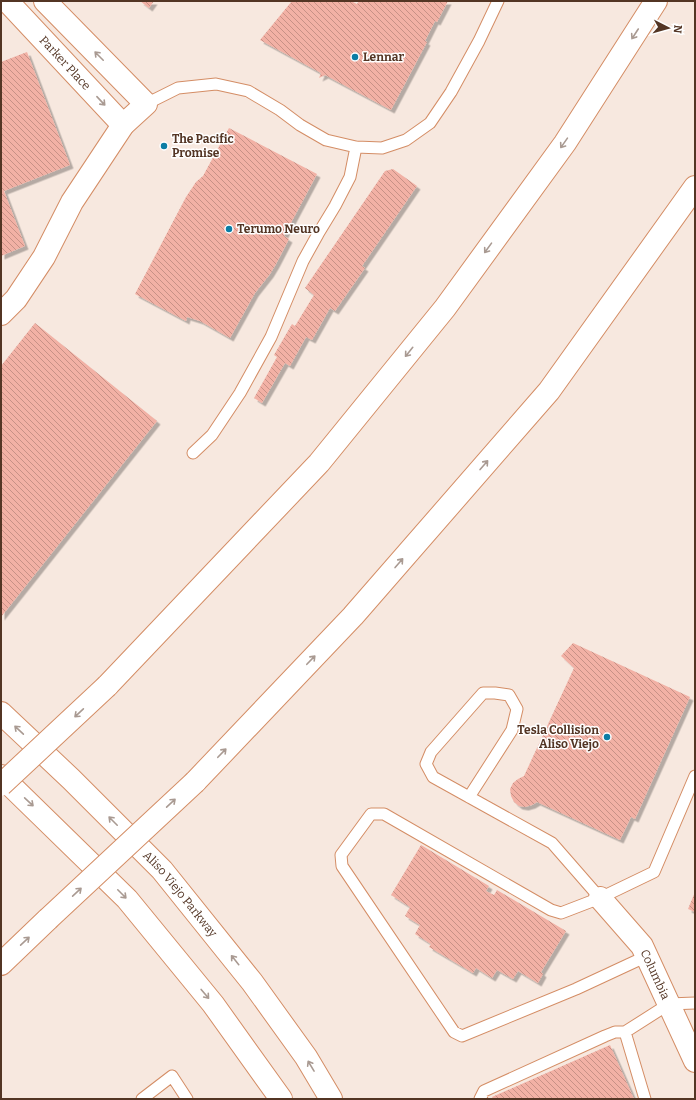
<svg xmlns="http://www.w3.org/2000/svg" width="696" height="1100" font-family="Bitter,serif">
<style>
.building{fill:url(#building-back-hatch);filter:url(#shadow)}
.lines{fill:none;stroke-linecap:round;stroke-linejoin:round}
.lane-casing{stroke:#d48d65;stroke-width:13}
.secondary-casing{stroke:#d48d65;stroke-width:24}
.highway-casing{stroke:#d48d65;stroke-width:24}
.lane{stroke:#fff;stroke-width:11}
.secondary{stroke:#fff;stroke-width:22}
.highway{stroke:#fff;stroke-width:22}
.highway-bridge-casing{stroke:#d48d65;stroke-width:24;stroke-linecap:butt}
.highway-bridge{stroke:#fff;stroke-width:22}
.oneway{stroke:#a99a92}
.poi-dot{fill:#0b7da5;stroke:#fff;stroke-width:1.5}
.labels{text-anchor:middle;stroke-width:3;stroke-linejoin:round;paint-order:stroke}
.poi-label{font-size:12px;font-weight:bold;fill:#533524;stroke:#fff;text-anchor:start}
.street-label{font-size:12px;fill:#533524;stroke:#fff}
</style>
<defs>
<pattern id="building-back-hatch" width="6" height="6" patternUnits="userSpaceOnUse"><rect width="6" height="6" fill="#f2b1a5"/><path d="M-1 5l2 2M0 0l6 6M5-1l2 2" fill="none" stroke="#c79186"/></pattern>
<filter id="shadow"><feDropShadow dx="3.5" dy="3.5" stdDeviation="0" flood-color="#0004"/></filter>
</defs>
<rect width="100%" height="100%" fill="#f7e8df"/>
<!-- building -->
<path class="building" d="M140,1H154L149,8Z
M292,1H351L357,4L359,1H448L437,22L435,21L425,41L427,42L391,110L325,75L319,78L321,73L260,40Z
M27,52L70,165L4,191L25,246L1,256V62Z
M229,128L317,174L284,236L289,239L276,264L270,274L255,293L230,338L200,321L187,317L186,321L135,294L186,197L196,182L203,176Z
M393,169L417,186L362,266L365,268L335,311L330,308L312,340L306,337L290,366L285,363L262,403L254,398L277,357L274,355L292,324L295,326L314,295L305,288L385,171Z
M35,323L157,421L1,617V366Z
M573,643L690,697L635,819L631,817L620,840L537,802L532,805L525,807L519,806L514,802L511,796L510,789L513,783L518,779L524,776L574,668L561,656Z
M421,845L489,886L486,891L494,895L497,890L566,931L541,972L543,974L538,983L518,971L513,979L497,970L492,978L476,968L473,973L429,947L431,944L415,934L420,925L405,916L410,907L391,895Z
M695,892V912L688,909Z
M610,1045L634,1099H493L492,1097Z"/>
<g class="lines">
<defs>
<path id="lane" d="M146,104L178,88L216,84L248,91L280,110L300,125L326,140L356,147L382,148L406,140L430,123L451,92L479,41L498,1
M193,453L212,435L240,393L271,337L303,261L318,234L335,206L350,177L356,147
M469,797L512,730L517,709L509,695L495,693H483L431,752L426,764L433,777L552,843L600,898
M647,956L576,989L462,1036L454,1032L342,866L341,855L371,814H384L551,910L561,913L600,898L654,872L695,776
M625,1032L645,1099
M142,1099L172,1076L187,1099
M480,1099L484,1091L605,1036L615,1032H625L669,1004L695,1003"/>
<g id="secondary">
<path id="s1" d="M7,1L123,125"/>
<path d="M1,314L16,299L44,257L72,202L123,125L146,104L45,1"/>
<path id="s2" d="M1,713L71,779L162,870L252,982L306,1057L331,1099"/>
<path d="M1,776L127,899L213,1004L281,1099"/>
<path id="s3" d="M600,898L642,946L695,1061"/>
</g>
<path id="highway" d="M107,686L319,463L445,308L565,143L656,1
M195,782L353,616L549,391L695,187
M1,964L48,919"/>
</defs>
<!-- lane casing -->
<use href="#lane" class="lane-casing"/>
<!-- secondary casing -->
<use href="#secondary" class="secondary-casing"/>
<!-- highway casing -->
<use href="#highway" class="highway-casing"/>
<!-- lane -->
<use href="#lane" class="lane"/>
<!-- secondary -->
<use href="#secondary" class="secondary"/>
<!-- highway -->
<use href="#highway" class="highway"/>
<defs>
<path id="highway-bridge" d="M1,785L107,686
M48,919L195,782"/>
</defs>
<!-- highway-bridge casing -->
<use href="#highway-bridge" class="highway-bridge-casing"/>
<!-- highway-bridge -->
<use href="#highway-bridge" class="highway-bridge"/>
</g>
<!-- one-way arrows -->
<defs><path id="oneway-shaft" d="M-6 0H5M1.5-3L5.5 0L1.5 3" fill="none" stroke-width="1.6" stroke-linecap="round" stroke-linejoin="round"/></defs>
<g class="oneway">
<use href="#oneway-shaft" transform="translate(635 34) rotate(123)"/>
<use href="#oneway-shaft" transform="translate(99 56) rotate(-135)"/>
<use href="#oneway-shaft" transform="translate(101 101) rotate(47)"/>
<use href="#oneway-shaft" transform="translate(564 143) rotate(125)"/>
<use href="#oneway-shaft" transform="translate(488 248) rotate(126)"/>
<use href="#oneway-shaft" transform="translate(409 352) rotate(129)"/>
<use href="#oneway-shaft" transform="translate(484 465) rotate(-49)"/>
<use href="#oneway-shaft" transform="translate(399 563) rotate(-49)"/>
<use href="#oneway-shaft" transform="translate(311 660) rotate(-46)"/>
<use href="#oneway-shaft" transform="translate(79 713) rotate(137)"/>
<use href="#oneway-shaft" transform="translate(19 730) rotate(-137)"/>
<use href="#oneway-shaft" transform="translate(222 753) rotate(-46)"/>
<use href="#oneway-shaft" transform="translate(29 802) rotate(43)"/>
<use href="#oneway-shaft" transform="translate(171 803) rotate(-43)"/>
<use href="#oneway-shaft" transform="translate(113 821) rotate(-135)"/>
<use href="#oneway-shaft" transform="translate(77 892) rotate(-43)"/>
<use href="#oneway-shaft" transform="translate(122 894) rotate(45)"/>
<use href="#oneway-shaft" transform="translate(25 941) rotate(-43)"/>
<use href="#oneway-shaft" transform="translate(235 960) rotate(-129)"/>
<use href="#oneway-shaft" transform="translate(205 994) rotate(50)"/>
<use href="#oneway-shaft" transform="translate(311 1066) rotate(-121)"/>
</g>
<!-- markers -->
<g class="poi-dot">
<circle cx="355" cy="57" r="4"/>
<circle cx="164" cy="146" r="4"/>
<circle cx="229" cy="229" r="4"/>
<circle cx="607" cy="737" r="4"/>
</g>
<g class="labels">
<!-- poi labels -->
<g class="poi-label">
<text x="363" y="61">Lennar</text>
<text x="172" y="143">The Pacific<tspan x="172" dy="14">Promise</tspan></text>
<text x="237" y="233">Terumo Neuro</text>
<text x="599" y="734" text-anchor="end">Tesla Collision<tspan x="599" dy="14">Aliso Viejo</tspan></text>
</g>
<!-- street labels -->
<g class="street-label">
<text dy="4" stroke="none"><textPath href="#s1" startOffset="85">Parker Place</textPath></text>
<text dy="4" stroke="none"><textPath href="#s2" startOffset="255">Aliso Viejo Parkway</textPath></text>
<text dy="4" stroke="none"><textPath href="#s3" startOffset="95">Columbia</textPath></text>
</g>
</g>
<!-- border -->
<rect width="696" height="1100" fill="none" stroke="#533524" stroke-width="4"/>
<!-- north arrow -->
<g transform="translate(668 28) rotate(96)" stroke="#ffffff" stroke-width="3" paint-order="stroke">
<path d="M0-3L7 15L0 10L-7 15Z" fill="#533524"/>
<text y="-6" font-size="11" font-weight="bold" text-anchor="middle" fill="#533524">N</text>
</g>
</svg>
